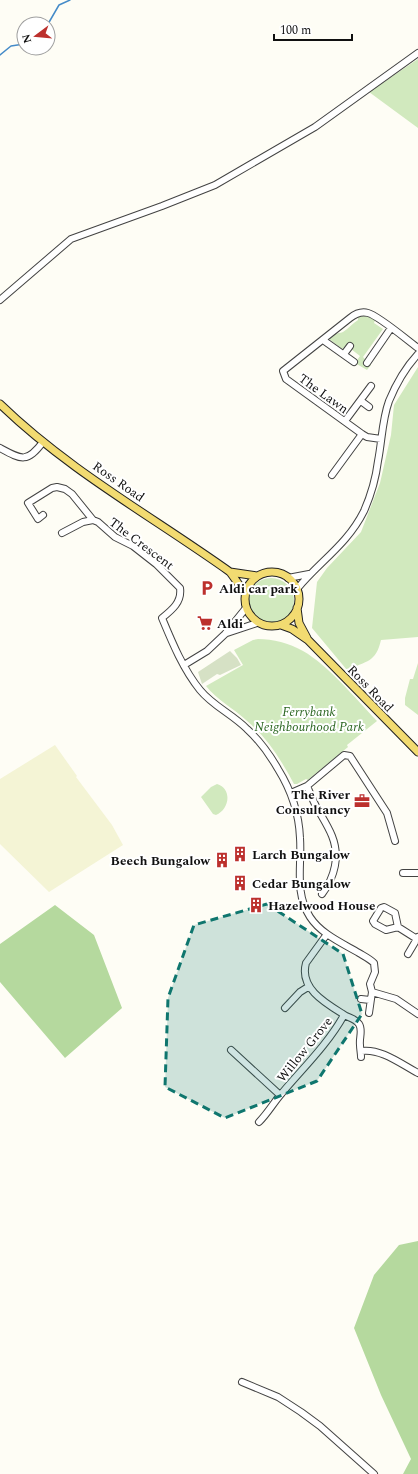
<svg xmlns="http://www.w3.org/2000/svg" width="418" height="1474" font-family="Spectral,serif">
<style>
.farmland{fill:#f4f4d5}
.green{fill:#d1e9be}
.forest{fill:#b5d99e}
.cemetery{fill:#d6e1c5}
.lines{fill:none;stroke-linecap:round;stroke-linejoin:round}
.stream{stroke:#458bc8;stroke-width:1.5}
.minor-casing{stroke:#434343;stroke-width:8}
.major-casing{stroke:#212121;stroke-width:9}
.minor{stroke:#fff;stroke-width:6}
.major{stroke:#f2db71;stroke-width:7}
.marked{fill:#0f766e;fill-opacity:0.2;stroke:#0f766e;stroke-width:3;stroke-dasharray:8 5;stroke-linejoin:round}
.labels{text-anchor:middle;stroke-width:4;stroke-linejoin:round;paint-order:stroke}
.street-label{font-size:13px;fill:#101010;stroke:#fff}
.poi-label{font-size:13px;font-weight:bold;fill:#101010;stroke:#fff;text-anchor:start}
.park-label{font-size:13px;font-style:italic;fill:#2c6722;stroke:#fff}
</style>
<rect width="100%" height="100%" fill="#fefdf5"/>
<!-- farmland -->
<path class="farmland" d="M55,745L77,776L76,777L112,825L123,845L49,892L0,844V779Z"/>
<!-- green -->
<path class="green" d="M418,59V128L369,92Z
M364,316L369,317L375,320L374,323L383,329L363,357L371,365L367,370L355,363L360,356L351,349L349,343L342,349L329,339C333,333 337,334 343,332C348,329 353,323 358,320V317Z
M418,367V637L381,640C376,662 367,661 347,670L312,628L317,582L327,568L361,532L380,483L391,435L394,405Z
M248 601a23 23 0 1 1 46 0a23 23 0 1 1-46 0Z
M258,639C273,639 289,643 303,651C328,665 356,699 377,721L347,745L348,747L308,780L306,779L297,784H294C281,760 267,737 246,720C233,708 217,700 206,686L243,665L234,650L253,640Z
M418,663V715L405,705V698L410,679H413Z
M217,784C233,789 229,810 216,815L213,814L201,797L211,787Z"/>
<!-- forest -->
<path class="forest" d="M55,905L94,935L122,1008L65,1058L0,982V944Z
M418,1241V1474H403L411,1459L381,1395L354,1328L374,1275L399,1245Z"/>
<!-- cemetery -->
<path class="cemetery" d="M230,651L237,658L241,665L220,675L217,674L202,684L198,672Z"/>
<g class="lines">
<!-- stream -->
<path class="stream" d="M48,24L59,5L70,0
M0,55L11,46L24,44"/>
<defs>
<path id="minor" d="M0,300L71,239L162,206L215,185L315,127L418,53
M323,340L354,362
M344,354L350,346
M367,363L391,328
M361,401L369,407
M345,421L371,386
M381,439L367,437L362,434L286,379L283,371L350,318C355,314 361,311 368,313C379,316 407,340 418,348
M0,448C22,460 27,463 43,442
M332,475L362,434
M43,515L38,519L28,503L52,488L57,487L65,489L72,494L93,520L98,522L115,537L133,546L156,564L180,588C182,602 172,610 162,618C172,642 183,669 200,690C213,706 232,714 247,729C259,740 270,755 278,769C291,790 299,813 300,838C302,866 294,892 310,917C321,934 342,943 359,953C364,956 370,959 374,963L375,972L370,984L372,992L369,1013
M62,533L83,522L93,520
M288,578L309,574
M297,589C320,561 347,545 364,511C371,495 376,477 378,461C382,441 382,420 389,401C396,384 406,367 418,354
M227,633L257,623
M184,665L207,651L225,634L246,608
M307,786C310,793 313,801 317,808C322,817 328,826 332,836C340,856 335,877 322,894
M291,793L307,786L344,755L350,756L387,813L395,841
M403,873H418
M398,927L395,913L384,907L381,908L373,921L375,924L386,930L398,927L417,939
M327,934L306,963C299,988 325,1003 343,1014C348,1018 355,1018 359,1024C363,1030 359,1038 360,1045C360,1049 361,1053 361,1057
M408,954L418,937
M372,992L396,999L418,1014
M361,999L370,1000
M285,1008L300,992L308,987
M231,1050L280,1095
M361,1051C381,1048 401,1064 418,1073
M259,1122C268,1113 274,1102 282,1093C303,1068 328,1044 344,1015
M242,1382L278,1397L301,1412L320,1426L374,1474"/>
<path id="major" d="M0,404C68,470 153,517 230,572L245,593
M230,572L257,576
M245 599a27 27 0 1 1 54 0a27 27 0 1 1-54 0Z
M297,608L299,623L307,638
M281,625L292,629L308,640L418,752"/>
</defs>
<!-- minor casing -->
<use href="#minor" class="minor-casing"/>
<!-- major casing -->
<use href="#major" class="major-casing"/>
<!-- minor -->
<use href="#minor" class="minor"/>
<!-- major -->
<use href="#major" class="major"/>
</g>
<!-- marked area -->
<path class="marked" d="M267,904L343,954L362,1014L317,1081L225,1118L165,1087L168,998L194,925Z"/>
<!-- icons -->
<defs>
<symbol id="parking-bare" viewBox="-9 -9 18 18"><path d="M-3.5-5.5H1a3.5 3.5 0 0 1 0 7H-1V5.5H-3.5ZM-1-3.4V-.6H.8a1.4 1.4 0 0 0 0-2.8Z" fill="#bc302d" stroke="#fff" stroke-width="2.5" paint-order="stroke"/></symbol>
<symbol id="supermarket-bare" viewBox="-9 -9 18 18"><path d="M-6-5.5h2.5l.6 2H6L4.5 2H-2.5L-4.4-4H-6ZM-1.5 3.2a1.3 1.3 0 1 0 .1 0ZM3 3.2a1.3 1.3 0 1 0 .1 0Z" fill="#bc302d" stroke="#fff" stroke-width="2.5" paint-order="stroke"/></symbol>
<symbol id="office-bare" viewBox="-9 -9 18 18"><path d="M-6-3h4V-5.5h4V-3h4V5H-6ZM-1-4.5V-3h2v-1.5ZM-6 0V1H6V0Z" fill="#bc302d" stroke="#fff" stroke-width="2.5" paint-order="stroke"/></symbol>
<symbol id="building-bare" viewBox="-9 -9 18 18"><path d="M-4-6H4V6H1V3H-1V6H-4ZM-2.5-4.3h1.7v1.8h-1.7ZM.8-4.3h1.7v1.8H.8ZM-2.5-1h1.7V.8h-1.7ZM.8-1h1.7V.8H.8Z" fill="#bc302d" stroke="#fff" stroke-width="2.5" paint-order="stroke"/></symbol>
</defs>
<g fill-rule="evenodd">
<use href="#parking-bare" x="196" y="577" width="22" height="22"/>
<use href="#supermarket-bare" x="194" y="612" width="22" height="22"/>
<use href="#office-bare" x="351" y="790" width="22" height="22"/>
<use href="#building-bare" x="229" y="843" width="22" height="22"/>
<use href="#building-bare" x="211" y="849" width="22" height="22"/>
<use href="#building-bare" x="229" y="872" width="22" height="22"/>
<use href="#building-bare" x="245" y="894" width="22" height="22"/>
</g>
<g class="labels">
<!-- street labels -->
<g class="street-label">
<text transform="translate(324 393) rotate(36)" y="5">The Lawn</text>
<text transform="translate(119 481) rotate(35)" y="5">Ross Road</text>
<text transform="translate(142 543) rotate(37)" y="5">The Crescent</text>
<text transform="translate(371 688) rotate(46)" y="5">Ross Road</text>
<text transform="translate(304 1049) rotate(-51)" y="5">Willow Grove</text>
</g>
<!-- poi labels -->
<g class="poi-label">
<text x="219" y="593">Aldi car park</text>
<text x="217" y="628">Aldi</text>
<text x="350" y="799" text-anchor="end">The River<tspan x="350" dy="15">Consultancy</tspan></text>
<text x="252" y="859">Larch Bungalow</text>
<text x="210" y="865" text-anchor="end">Beech Bungalow</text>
<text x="252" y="888">Cedar Bungalow</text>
<text x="268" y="910">Hazelwood House</text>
</g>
<!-- park labels -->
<g class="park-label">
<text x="309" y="716">Ferrybank<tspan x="309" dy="15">Neighbourhood Park</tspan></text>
</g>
</g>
<!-- north arrow -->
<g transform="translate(36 36) rotate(254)"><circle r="19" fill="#ffffff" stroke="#9f9f9f"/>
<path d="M0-3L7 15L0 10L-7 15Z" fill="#bc302d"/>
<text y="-6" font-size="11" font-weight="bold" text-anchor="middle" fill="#101010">N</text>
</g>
<!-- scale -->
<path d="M274 34v6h78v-6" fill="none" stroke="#101010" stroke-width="2"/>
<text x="280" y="34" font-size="12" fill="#101010" stroke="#ffffff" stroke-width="3" paint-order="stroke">100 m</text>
</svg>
